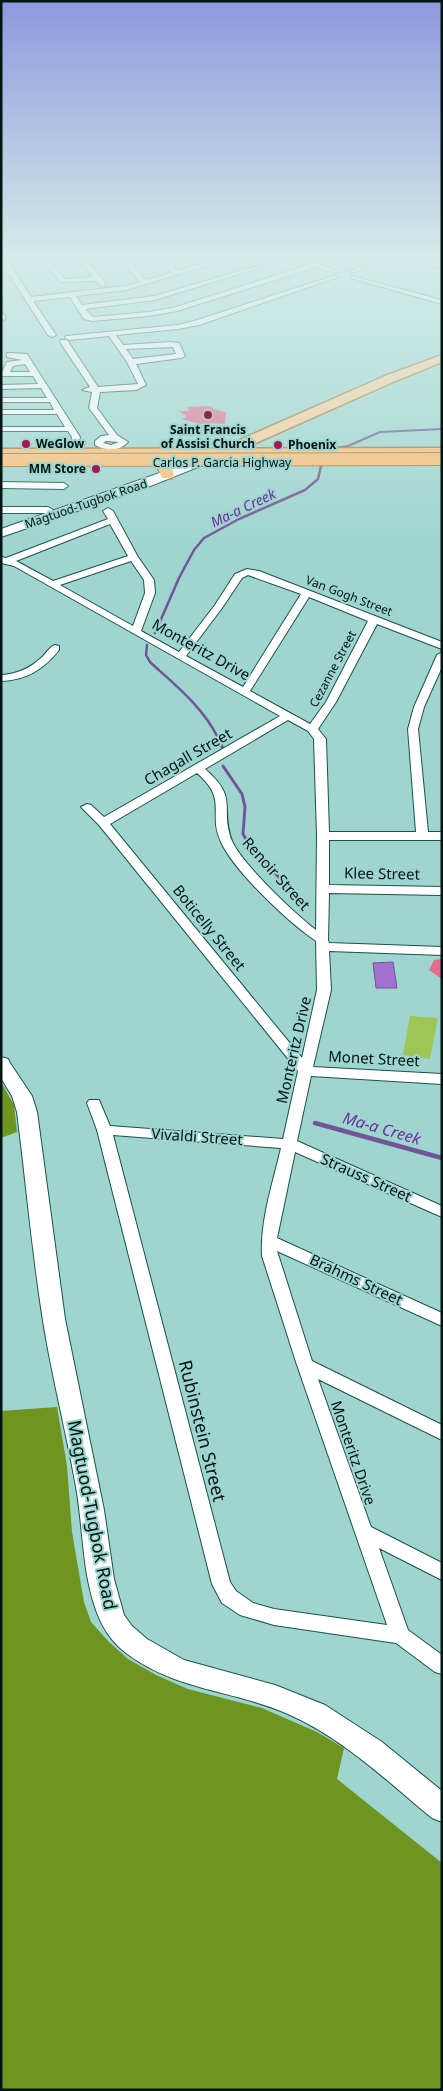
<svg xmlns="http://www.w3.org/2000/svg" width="443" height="2091" font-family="'Noto Sans',sans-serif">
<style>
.green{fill:#9dc659}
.forest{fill:#6f9521}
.water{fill:#a271d0;stroke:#725597}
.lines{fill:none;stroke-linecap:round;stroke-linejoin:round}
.stream-far3{stroke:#725597;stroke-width:2}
.stream-far2{stroke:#725597;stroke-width:2.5}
.stream-far1{stroke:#725597;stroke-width:3}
.stream{stroke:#725597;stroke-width:4.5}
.building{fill:#e26e89}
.minor-casing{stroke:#1b504c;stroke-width:2}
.secondary-casing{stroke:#1b504c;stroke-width:2}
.primary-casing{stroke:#a5783d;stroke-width:3}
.trunk-casing{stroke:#a5783d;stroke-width:3}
.minor{fill:#fff;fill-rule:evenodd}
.secondary{fill:#fff;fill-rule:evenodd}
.primary{fill:#fece98;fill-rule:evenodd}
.trunk{fill:#febe76;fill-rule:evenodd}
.trunk-bridge-casing{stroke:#a5783d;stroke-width:14;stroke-linecap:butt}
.trunk-bridge{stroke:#febe76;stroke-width:12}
.poi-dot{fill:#a9164c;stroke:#9fd5cf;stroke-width:2}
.labels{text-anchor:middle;stroke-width:4;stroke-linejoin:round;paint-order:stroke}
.far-poi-label{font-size:12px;font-weight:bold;fill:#011513;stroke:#9fd5cf;text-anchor:start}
.far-street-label{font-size:12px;fill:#011513;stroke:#9fd5cf}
.far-water-label{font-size:14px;font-style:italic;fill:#6e2d9e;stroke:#9fd5cf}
.street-label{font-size:15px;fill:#011513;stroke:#9fd5cf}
.water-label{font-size:16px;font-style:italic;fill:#6e2d9e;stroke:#9fd5cf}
.near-street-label{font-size:18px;fill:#011513;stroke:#9fd5cf}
</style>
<rect width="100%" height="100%" fill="#9fd5cf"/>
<!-- green -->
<path class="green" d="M410,1016L438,1018L430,1059L403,1055Z"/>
<!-- forest -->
<path class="forest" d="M1,1082L14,1105L17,1132L1,1138Z
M57,1407L67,1466L72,1532L84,1602L91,1622L109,1642L128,1659L156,1675L188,1689L262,1708L317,1732L344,1748L337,1779L442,1863V2090H1V1411Z"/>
<!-- water -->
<path class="water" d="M393,962L397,988H376L373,963Z"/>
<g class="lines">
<!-- stream-far3 -->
<path class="stream-far3" d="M328,449L348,446L380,432L442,429"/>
<!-- stream-far2 -->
<path class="stream-far2" d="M155,633L179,578L194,550L204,538L239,519L305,490L318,479L321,466
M147,645L146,655L150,662C175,685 203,707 218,738"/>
<!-- stream-far1 -->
<path class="stream-far1" d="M218,737L223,749
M223,766L242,794L245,807L243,834L250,846L269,865L299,903"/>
<!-- stream -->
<path class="stream" d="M315,1123L442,1158"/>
</g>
<!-- building -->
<path class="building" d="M211,406L213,409L226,412L225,424L209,423L206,425L181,419L187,417L179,411H189L187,407Z
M442,959V979L429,970L434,960Z"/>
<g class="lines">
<defs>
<path id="minor" d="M1,255H4L31,297L125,286L140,282L117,255H124L146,280L171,273L157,255H164L177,271L232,255L236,257L126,290L76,296L82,305L154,296L260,265L265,266L155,300L85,309L93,317L149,312L176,307L309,265L282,255H292L338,271L335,273L316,267L177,311L149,316L92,321L84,319L70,297L33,301L56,335L52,337L48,335L1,262Z
M37,255H44L65,279L93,277L76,255H83L107,285L101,286L96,281L61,282Z
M342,255H354L351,257Z
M398,255H409L354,272L349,271Z
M442,260V265L432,268L429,266Z
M333,276L338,277L199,325L178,329L116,335L123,345L170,342L179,343L185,356L181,358L136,364L146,385L136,390L100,392L97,408L117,435L128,442C119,452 106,451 95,445V441L101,436L109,435L89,408L92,392L82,390L90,387L60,342L61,340H67L98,387L138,384L127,362L109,336L69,340L65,338L66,336L178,325L194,321ZM173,347L176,354L133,359L126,349ZM106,441L119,442L111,445L103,443Z
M351,276L442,300V304L351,278Z
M1,313L5,315V319L1,321Z
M7,353L27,354L80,437L78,449L69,454L65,451L71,446L72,437L68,431H1V427H65L57,414H1V410H54L50,402H1V398H47L41,388L1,389V385L38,384L33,376H2L1,374L7,362L22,360L7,357ZM25,364L30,372H10L13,366Z
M1,482L64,483L68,486L64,489L1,488Z
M1,507H48L53,510L48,513H1Z
M108,508L113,511L138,557L154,580L155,593L141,631L179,652L215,605L235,574L247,569L259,571L442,642V649L377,624L336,702L318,729L326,739L329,832H416L408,729L414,707L437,655L442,652V667L424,707L418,729L428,832H442V840H329V885L442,887V895L329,893L328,940L329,943L442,947V955L329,951L331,990L313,1067L442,1074V1084L311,1076L297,1141L442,1206V1217L295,1152L277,1238L442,1313V1326L277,1251L312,1361L442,1425V1440L318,1379L371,1527L442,1563V1580L379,1548L408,1630L442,1655V1674L435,1672L396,1643L274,1625L240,1615L222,1603L212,1584L97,1130L87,1103L89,1100H99L110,1126L283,1139L298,1071L99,825L81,807L87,804L91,805L104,817L280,716L14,566L1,563V557L6,558L108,519L103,511ZM110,524L128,556L53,581L16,561ZM131,561L144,580L145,593L133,626L60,585ZM248,575L301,594L243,687L186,656L222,608L242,578ZM309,597L368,621L326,702L310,724L250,691ZM288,720L308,731L314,739L317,836L316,930C295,914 242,864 232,841C219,807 240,799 205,769ZM197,773C229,801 207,812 221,842C234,871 289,923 316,941L317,990L302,1058L110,824ZM113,1135L281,1148C273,1183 260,1220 262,1256L297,1365L387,1625L274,1609L253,1603L236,1591L230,1582Z
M55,645L59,646V650C43,670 26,680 1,681V675C17,674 29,669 41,658C46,654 49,647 55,645Z"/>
<path id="secondary" d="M199,459L203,461L205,463L203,465L148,487L1,537V529Z
M1,1057L8,1059L10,1063L32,1096L37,1112L65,1319L104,1510L114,1579L124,1615L132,1626L147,1639L184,1660L275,1685L325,1705L382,1742L442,1791V1822L432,1818C387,1781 343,1738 288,1714C234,1690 176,1691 126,1653C110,1641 100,1624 94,1604C82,1567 83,1526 76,1487C66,1431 52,1377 43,1321C32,1252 26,1182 17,1112L12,1096L1,1078Z"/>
<path id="primary" d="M442,355V362L393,382L211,463L206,464L199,460L201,457L385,376Z"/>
<path id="trunk" d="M442,448V456L1,457V449Z
M157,459L170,463L174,475L172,478H162L158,468L150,463L152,460Z"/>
</defs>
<!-- minor casing -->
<use href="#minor" class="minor-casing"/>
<!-- secondary casing -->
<use href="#secondary" class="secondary-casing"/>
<!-- primary casing -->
<use href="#primary" class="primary-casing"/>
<!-- trunk casing -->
<use href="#trunk" class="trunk-casing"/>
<!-- minor -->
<use href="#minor" class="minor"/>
<!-- secondary -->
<use href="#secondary" class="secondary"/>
<!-- primary -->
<use href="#primary" class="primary"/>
<!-- trunk -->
<use href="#trunk" class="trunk"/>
<defs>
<path id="trunk-bridge" d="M1,460L442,459"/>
</defs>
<!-- trunk-bridge casing -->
<use href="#trunk-bridge" class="trunk-bridge-casing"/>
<!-- trunk-bridge -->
<use href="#trunk-bridge" class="trunk-bridge"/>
</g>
<!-- sky -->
<linearGradient id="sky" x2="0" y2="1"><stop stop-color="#8c99de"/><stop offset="0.47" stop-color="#d4ece9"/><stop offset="1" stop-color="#d4ece9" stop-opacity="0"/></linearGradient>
<rect width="443" height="548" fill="url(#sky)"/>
<!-- markers -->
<g class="poi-dot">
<circle cx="208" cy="415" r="5"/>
<circle cx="26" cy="444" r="5"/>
<circle cx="278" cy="445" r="5"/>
<circle cx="96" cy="469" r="5"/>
</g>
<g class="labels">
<!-- far-poi labels -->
<g class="far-poi-label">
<text x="208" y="434" text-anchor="middle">Saint Francis<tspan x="208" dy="14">of Assisi Church</tspan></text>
<text x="36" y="448">WeGlow</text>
<text x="288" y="449">Phoenix</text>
<text x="86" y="473" text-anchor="end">MM Store</text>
</g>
<!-- far-street labels -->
<g class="far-street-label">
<text x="222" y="467">Carlos P. Garcia Highway</text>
<text transform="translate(86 504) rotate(-19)" y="4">Magtuod-Tugbok Road</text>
<text transform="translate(349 596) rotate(21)" y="4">Van Gogh Street</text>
<text transform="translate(333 669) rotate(-62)" y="4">Cezanne Street</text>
</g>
<!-- far-water labels -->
<g class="far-water-label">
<text transform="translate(243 508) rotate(-26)" y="5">Ma-a Creek</text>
</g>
<!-- street labels -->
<g class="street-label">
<text transform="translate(201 650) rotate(29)" y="5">Monteritz Drive</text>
<text transform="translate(188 757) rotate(-30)" y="5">Chagall Street</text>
<text transform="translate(276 874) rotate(48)" y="5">Renoir Street</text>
<text transform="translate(382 874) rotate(1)" y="5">Klee Street</text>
<text transform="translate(209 928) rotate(51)" y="5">Boticelly Street</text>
<text transform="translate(294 1050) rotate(-77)" y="5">Monteritz Drive</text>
<text transform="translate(374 1059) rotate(3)" y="5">Monet Street</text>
<text transform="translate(197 1137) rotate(4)" y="5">Vivaldi Street</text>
<text transform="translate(366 1178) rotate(24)" y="5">Strauss Street</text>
<text transform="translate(356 1280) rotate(25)" y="5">Brahms Street</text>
<text transform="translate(353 1453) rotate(71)" y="5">Monteritz Drive</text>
</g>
<!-- water labels -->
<g class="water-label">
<text transform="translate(382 1128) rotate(16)" y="6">Ma-a Creek</text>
</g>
<!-- near-street labels -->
<g class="near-street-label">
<text transform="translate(202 1431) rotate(76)" y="6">Rubinstein Street</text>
<text transform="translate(92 1515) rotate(79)" y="6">Magtuod-Tugbok Road</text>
</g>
</g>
<!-- border -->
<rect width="443" height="2091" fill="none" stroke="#011513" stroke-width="5"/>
</svg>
